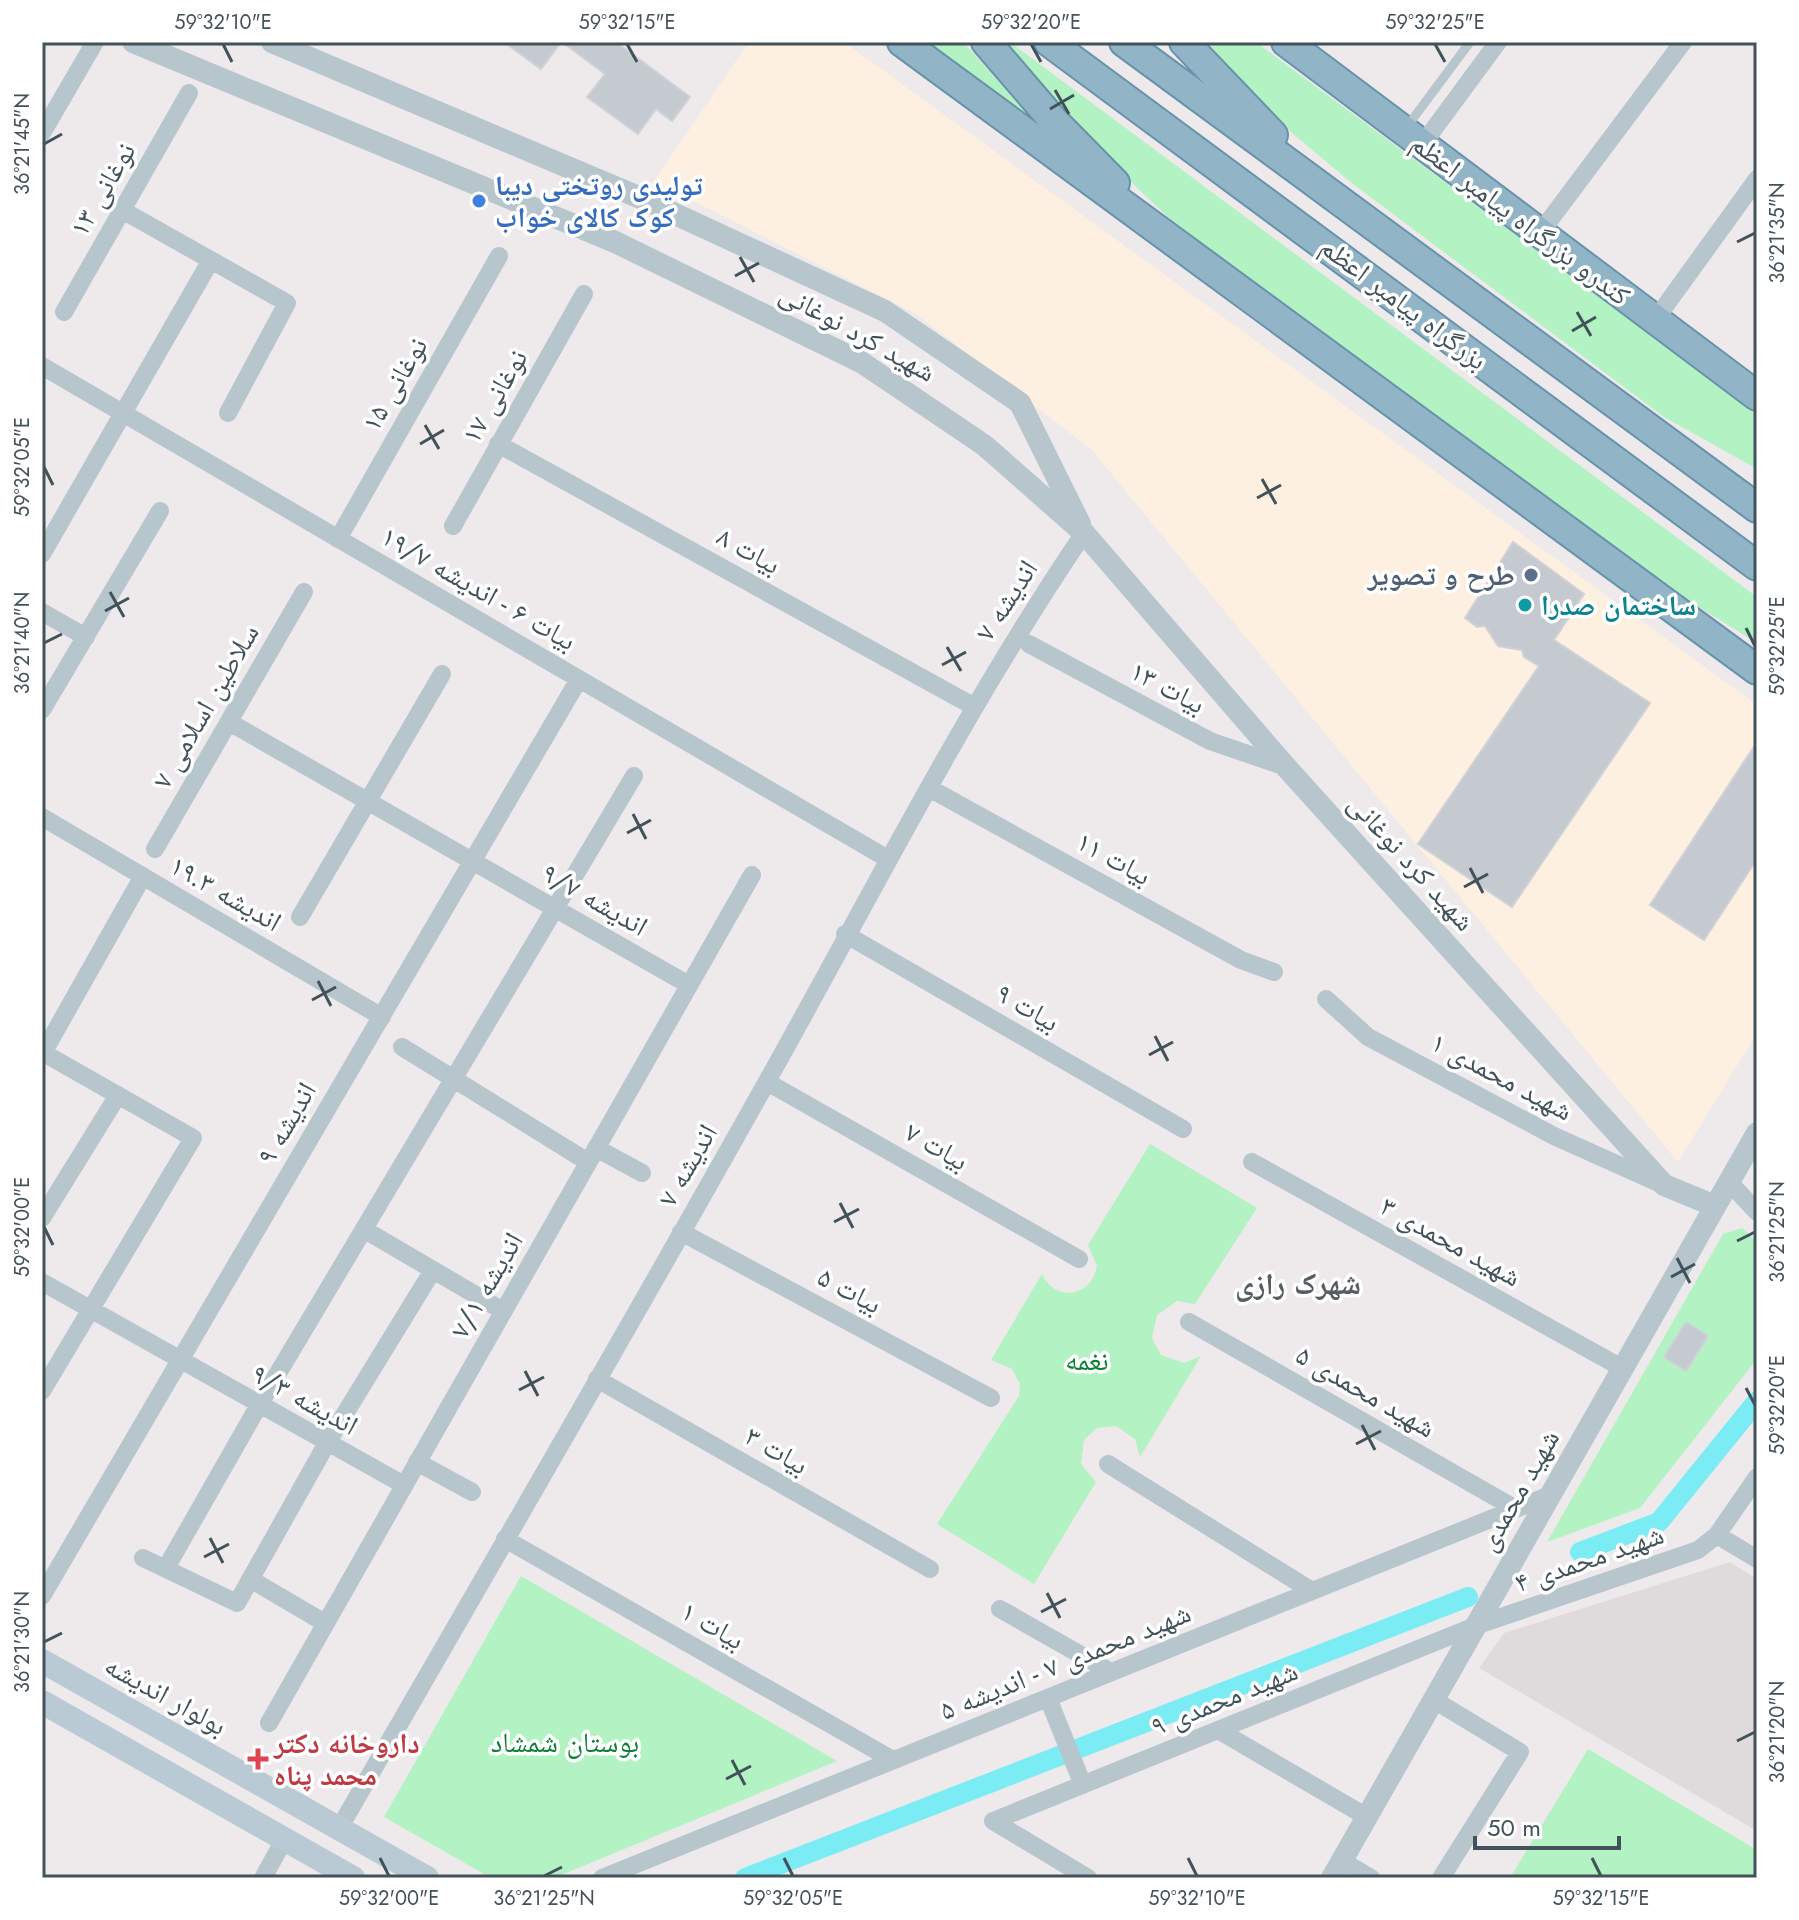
<svg xmlns="http://www.w3.org/2000/svg" width="1799" height="1920" font-family="Jost,'Noto Naskh Arabic',sans-serif">
<style>
.commercial{fill:#fdf0e0}
.education{fill:#dfdbdd}
.green{fill:#b3f2c2}
.lines{fill:none;stroke-linecap:round;stroke-linejoin:round}
.canal{stroke:#7becf4;stroke-width:20}
.building{fill:#c4cacf;stroke:#ced2d8;stroke-width:2}
.trunk-casing{stroke:#6892ac;stroke-width:32}
.service{stroke:#b7c6cd;stroke-width:9}
.minor{stroke:#b7c6cd;stroke-width:18}
.tertiary{stroke:#b7c6cd;stroke-width:22}
.secondary{stroke:#b9cad4;stroke-width:24}
.trunk{stroke:#92b4c7;stroke-width:28}
.ticks{fill:none;stroke:#42525a;stroke-width:3}
.shop-dot{fill:#3f7fe0;stroke:#fff;stroke-width:3}
.service-dot{fill:#5c6f8a;stroke:#fff;stroke-width:3}
.culture-dot{fill:#0f9aa8;stroke:#fff;stroke-width:3}
.health-dot{fill:#e0444e;stroke:#fff;stroke-width:3}
.labels{text-anchor:middle;stroke-width:7;stroke-linejoin:round;paint-order:stroke}
.shop-label{font-size:28px;font-weight:bold;fill:#366cbe;stroke:#fff;text-anchor:start}
.street-label{font-size:28px;fill:#42525a;stroke:#fff}
.service-label{font-size:28px;font-weight:bold;fill:#4e5e75;stroke:#fff;text-anchor:end}
.culture-label{font-size:28px;font-weight:bold;fill:#0d838f;stroke:#fff;text-anchor:start}
.park-label{font-size:28px;fill:#0e8037;stroke:#fff}
.health-label{font-size:28px;font-weight:bold;fill:#be3a42;stroke:#fff;text-anchor:start}
.neighbourhood-label{font-size:30px;font-weight:bold;fill:#575d61;stroke:#fff}
.neatline{fill:none;stroke:#42525a;stroke-width:3}
.ticks-label{font-size:20px;text-anchor:middle;fill:#42525a}
</style>
<rect width="100%" height="100%" fill="#eeeaeb"/>
<!-- commercial -->
<path class="commercial" d="M749,42H844L1757,705V1033L1678,1162L1091,449L918,315L654,181Z"/>
<!-- education -->
<path class="education" d="M1730,1562L1757,1579V1831L1479,1668L1504,1633Z"/>
<!-- green -->
<path class="green" d="M927,42H963L1040,127Z
M1001,42H1010L1757,597V643L1689,601L1172,221L1109,161Z
M1197,42H1256L1757,414V469L1664,417L1353,184L1292,133Z
M1150,1144L1257,1208L1195,1304L1177,1301L1157,1315L1152,1338L1161,1355L1184,1363L1201,1356L1140,1457L1135,1439L1116,1426L1097,1428L1084,1440L1081,1464L1096,1482L1034,1584L937,1524L1019,1396L1020,1384L1012,1369L991,1360L1042,1274C1055,1303 1092,1297 1097,1266L1088,1245Z
M1742,1228L1757,1242V1359L1640,1508L1547,1542L1723,1234Z
M521,1576L837,1761L554,1878H491L384,1817Z
M1588,1749L1757,1850L1756,1878H1510Z"/>
<g class="lines">
<!-- canal -->
<path class="canal" d="M1580,1552L1659,1522L1757,1401
M745,1878L1468,1597"/>
</g>
<!-- building -->
<path class="building" d="M504,42H561L541,69Z
M562,42H616L690,97L672,121L656,109L638,134L587,97L605,74Z
M1513,542L1584,594L1554,640L1650,703L1512,907L1418,844L1539,666L1524,657L1522,650L1498,646L1485,626L1477,627L1465,618Z
M1757,742V859L1704,940L1650,905Z
M1686,1322L1708,1336L1686,1371L1664,1357Z"/>
<g class="lines">
<defs>
<path id="trunk" d="M902,42L1757,670
M986,42L1053,120L1115,183
M1049,42L1757,566
M1124,42L1757,508
M1184,42L1273,135
M1286,42L1757,396"/>
</defs>
<!-- trunk casing -->
<use href="#trunk" class="trunk-casing"/>
<!-- service -->
<path class="service" d="M1406,128L1470,42"/>
<!-- minor -->
<path class="minor" d="M42,133L95,42
M1422,145L1498,42
M122,210L287,303L228,413
M1540,233L1683,42
M64,312L189,93
M1655,320L1757,179
M42,366L888,859
M498,444L973,706
M453,526L584,294
M338,539L499,256
M42,554L211,260
M42,612L86,637
M1029,644L1210,741L1286,767
M42,710L160,511
M229,722L689,985
M929,788L1241,960L1274,972
M42,817L382,1017
M155,849L304,592
M300,917L442,674
M845,934L1183,1129
M1326,999L1368,1037L1554,1136L1661,1184
M402,1047L588,1162
M42,1052L193,1138L42,1391
M43,1053L143,876
M767,1082L1079,1259
M596,1148L642,1173
M1252,1162L1622,1368
M1729,1182L1757,1212
M42,1218L118,1095
M365,1230L503,1311
M681,1232L991,1398
M42,1282L404,1485
M1189,1322L1516,1509
M597,1379L930,1569
M417,1462L472,1492
M1108,1464L1312,1591
M1717,1535L1757,1559
M505,1539L893,1760
M143,1558L237,1603L327,1443L433,1270
M166,1568L259,1405L634,776
M250,1579L325,1623
M42,1596L579,679
M1000,1609L1111,1672
M1048,1698L1083,1785
M1434,1700L1520,1752L1441,1878
M269,1723L752,875
M1218,1730L1367,1817
M993,1821L1475,1626L1698,1550L1717,1535L1757,1477
M993,1821L1088,1878
M340,1827C482,1580 626,1334 765,1085C870,898 964,710 1084,533
M1342,1861L1371,1878
M263,1878L285,1838
M602,1878L1550,1495"/>
<!-- tertiary -->
<path class="tertiary" d="M133,42L615,242L861,362L984,445L1084,533L1286,767L1664,1185L1715,1206
M272,42L636,196L885,311L1020,403L1080,524
M1332,1878L1757,1133"/>
<!-- secondary -->
<path class="secondary" d="M42,1661L427,1878
M42,1702L353,1878"/>
<!-- trunk -->
<use href="#trunk" class="trunk"/>
</g>
<!-- ticks -->
<path class="ticks" d="M223,44L232,62M627,44L637,62M1031,44L1041,62M1435,44L1445,62M1055,90L1069,114M1050,109L1074,95M44,144L62,134M1737,242L1755,233M740,257L754,282M735,276L759,263M1577,312L1591,336M1572,331L1596,317M425,425L439,449M420,444L444,430M44,467L53,485M1262,479L1276,504M1257,498L1281,485M110,592L124,617M105,611L129,598M1746,628L1755,646M44,643L62,634M947,647L961,671M942,665L966,652M633,814L646,839M627,833L651,820M1470,868L1483,893M1464,887L1488,874M318,981L331,1006M312,1000L336,987M1155,1036L1168,1061M1149,1055L1173,1042M840,1203L853,1228M834,1222L859,1209M44,1227L53,1245M1737,1241L1755,1232M1677,1258L1690,1283M1671,1277L1695,1264M525,1371L538,1396M1746,1388L1755,1405M519,1390L544,1377M1362,1425L1375,1450M1356,1444L1381,1431M210,1538L223,1563M204,1557L229,1544M1047,1593L1060,1618M1041,1612L1066,1599M44,1642L62,1633M1737,1741L1755,1732M732,1760L745,1785M726,1779L751,1766M380,1858L389,1876M784,1858L793,1876M1188,1858L1197,1876M1592,1858L1601,1876M544,1876L562,1867"/>
<!-- markers -->
<circle class="shop-dot" cx="479" cy="201" r="8"/>
<circle class="service-dot" cx="1531" cy="575" r="8"/>
<circle class="culture-dot" cx="1525" cy="605" r="8"/>
<path class="health-dot" d="M254 1747h8v8h8v8h-8v8h-8v-8h-8v-8h8z"/>
<g class="labels">
<!-- shop labels -->
<g class="shop-label">
<text x="495" y="195">تولیدی روتختی دیبا<tspan x="495" dy="32">کوک کالای خواب</tspan></text>
</g>
<!-- street labels -->
<g class="street-label">
<text transform="translate(102 189) rotate(-60)" y="10">نوغانی ۱۳</text>
<text transform="translate(1521 219) rotate(37)" y="10">کندرو بزرگراه پیامبر اعظم</text>
<text transform="translate(1404 303) rotate(37)" y="10">بزرگراه پیامبر اعظم</text>
<text transform="translate(858 332) rotate(29)" y="10">شهید کرد نوغانی</text>
<text transform="translate(394 384) rotate(-60)" y="10">نوغانی ۱۵</text>
<text transform="translate(494 396) rotate(-60)" y="10">نوغانی ۱۷</text>
<text transform="translate(749 550) rotate(29)" y="10">بیات ۸</text>
<text transform="translate(479 588) rotate(30)" y="10">بیات ۶ - اندیشه ۱۹/۷</text>
<text transform="translate(1006 600) rotate(-57)" y="10">اندیشه ۷</text>
<text transform="translate(1168 687) rotate(28)" y="10">بیات ۱۳</text>
<text transform="translate(205 706) rotate(-60)" y="10">سلاطین اسلامی ۷</text>
<text transform="translate(1114 858) rotate(29)" y="10">بیات ۱۱</text>
<text transform="translate(1412 862) rotate(48)" y="10">شهید کرد نوغانی</text>
<text transform="translate(226 893) rotate(30)" y="10">اندیشه ۱۹.۳</text>
<text transform="translate(595 899) rotate(30)" y="10">اندیشه ۹/۷</text>
<text transform="translate(1028 1007) rotate(30)" y="10">بیات ۹</text>
<text transform="translate(1502 1076) rotate(28)" y="10">شهید محمدی ۱</text>
<text transform="translate(286 1123) rotate(-60)" y="10">اندیشه ۹</text>
<text transform="translate(937 1146) rotate(30)" y="10">بیات ۷</text>
<text transform="translate(687 1165) rotate(-60)" y="10">اندیشه ۷</text>
<text transform="translate(1451 1241) rotate(29)" y="10">شهید محمدی ۳</text>
<text transform="translate(486 1285) rotate(-60)" y="10">اندیشه ۷/۱</text>
<text transform="translate(850 1290) rotate(28)" y="10">بیات ۵</text>
<text transform="translate(1366 1391) rotate(30)" y="10">شهید محمدی ۵</text>
<text transform="translate(305 1399) rotate(29)" y="10">اندیشه ۹/۳</text>
<text transform="translate(777 1450) rotate(30)" y="10">بیات ۳</text>
<text transform="translate(1518 1490) rotate(-60)" y="10">شهید محمدی</text>
<text transform="translate(1589 1558) rotate(-19)" y="10">شهید محمدی ۴</text>
<text transform="translate(713 1625) rotate(30)" y="10">بیات ۱</text>
<text transform="translate(1065 1661) rotate(-22)" y="10">شهید محمدی ۷ - اندیشه ۵</text>
<text transform="translate(166 1695) rotate(29)" y="10">بولوار اندیشه</text>
<text transform="translate(1224 1698) rotate(-22)" y="10">شهید محمدی ۹</text>
</g>
<!-- service labels -->
<g class="service-label">
<text x="1515" y="585">طرح و تصویر</text>
</g>
<!-- culture labels -->
<g class="culture-label">
<text x="1541" y="615">ساختمان صدرا</text>
</g>
<!-- park labels -->
<g class="park-label">
<text x="1087" y="1370">نغمه</text>
<text x="565" y="1752">بوستان شمشاد</text>
</g>
<!-- health labels -->
<g class="health-label">
<text x="274" y="1753">داروخانه دکتر<tspan x="274" dy="32">محمد پناه</tspan></text>
</g>
<!-- neighbourhood labels -->
<g class="neighbourhood-label">
<text x="1298" y="1294">شهرک رازی</text>
</g>
</g>
<!-- border -->
<rect width="1799" height="1920" fill="none" stroke="#ffffff" stroke-width="88"/>
<!-- scale -->
<path d="M1475 1836v12h144v-12" fill="none" stroke="#42525a" stroke-width="4"/>
<text x="1487" y="1836" font-size="24" fill="#42525a" stroke="#ffffff" stroke-width="6" paint-order="stroke">50 m</text>
<rect x="44" y="44" width="1711" height="1832" class="neatline"/>
<g class="ticks-label">
<text x="223" y="29">59°32'10"E</text>
<text x="627" y="29">59°32'15"E</text>
<text x="1031" y="29">59°32'20"E</text>
<text x="1435" y="29">59°32'25"E</text>
<text transform="translate(22 144) rotate(-90)" y="7">36°21'45"N</text>
<text transform="translate(1777 233) rotate(-90)" y="7">36°21'35"N</text>
<text transform="translate(22 467) rotate(-90)" y="7">59°32'05"E</text>
<text transform="translate(22 643) rotate(-90)" y="7">36°21'40"N</text>
<text transform="translate(1777 646) rotate(-90)" y="7">59°32'25"E</text>
<text transform="translate(22 1227) rotate(-90)" y="7">59°32'00"E</text>
<text transform="translate(1777 1232) rotate(-90)" y="7">36°21'25"N</text>
<text transform="translate(1777 1405) rotate(-90)" y="7">59°32'20"E</text>
<text transform="translate(22 1642) rotate(-90)" y="7">36°21'30"N</text>
<text transform="translate(1777 1732) rotate(-90)" y="7">36°21'20"N</text>
<text x="389" y="1905">59°32'00"E</text>
<text x="544" y="1905">36°21'25"N</text>
<text x="793" y="1905">59°32'05"E</text>
<text x="1197" y="1905">59°32'10"E</text>
<text x="1601" y="1905">59°32'15"E</text>
</g>
</svg>
